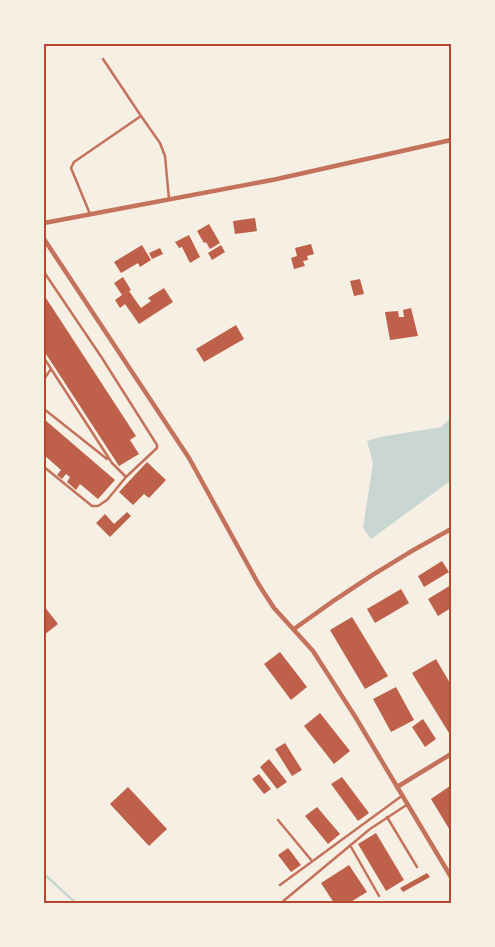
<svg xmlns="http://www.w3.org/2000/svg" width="495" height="947" font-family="'Noto Sans',sans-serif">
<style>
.water{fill:#c9d6d2}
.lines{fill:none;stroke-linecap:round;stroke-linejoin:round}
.stream{stroke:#c9d6d2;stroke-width:2.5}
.building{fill:#bf614a}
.service{stroke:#c5725c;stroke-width:2.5}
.minor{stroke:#c5725c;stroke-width:4.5}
.neatline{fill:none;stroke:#b5482f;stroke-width:2}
</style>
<rect width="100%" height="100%" fill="#f6efe4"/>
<!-- water -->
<path class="water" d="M451,418V478L449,482L371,539L363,528L373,463L367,441L380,437L441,427Z"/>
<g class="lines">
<!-- stream -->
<path class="stream" d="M44,874L76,903"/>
</g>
<!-- building -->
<path class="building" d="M255,218L257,231L235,234L233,221Z
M209,224L220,243L210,249L206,242L204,243L197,231Z
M189,235L200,257L190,263L182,247L179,248L175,242Z
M311,244L314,254L307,256L308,260L303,261L305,266L294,269L291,258L297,256L295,248Z
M142,245L151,260L140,267L138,263L121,273L114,262Z
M221,245L225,252L212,260L208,253Z
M160,248L163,254L152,259L149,253Z
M123,277L131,290L129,291L141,308L151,301L148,298L164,288L173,302L139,324L125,304L120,308L115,300L122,295L114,283Z
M360,279L364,294L354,296L350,281Z
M44,295L136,436L130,440L139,454L119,466L44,351Z
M411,308L418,336L390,340L385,312L398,311L399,317H404L403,310Z
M236,325L244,339L204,362L196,349Z
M44,419L115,480L98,499L80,484L76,490L67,482L70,477L66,474L62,479L57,475L61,470L44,455Z
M147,462L166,480L149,498L144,494L133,505L119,492Z
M127,512L131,516L110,537L96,523L105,514L114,524Z
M442,561L449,572L424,587L418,576Z
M451,585V608L438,616L428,599Z
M401,589L409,603L375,623L367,609Z
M44,606L58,624L44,635Z
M352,617L388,676L365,689L330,630Z
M280,652L307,687L291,700L264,664Z
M436,659L451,685V731L449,733L412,673Z
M396,687L414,720L391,732L373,699Z
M320,713L350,751L334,764L304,726Z
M423,719L436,739L425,747L412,727Z
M285,743L302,770L292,776L275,749Z
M269,759L287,782L277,789L260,767Z
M259,774L271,789L264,794L252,779Z
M342,777L369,813L358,821L331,784Z
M450,786L451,788V832L431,799Z
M128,787L167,829L149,846L110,804Z
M317,807L340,834L328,844L305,816Z
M376,833L404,880L386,891L358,844Z
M288,848L301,865L291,872L278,855Z
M349,865L367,892L349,903H334L321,883Z
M427,873L430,877L403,892L400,888Z"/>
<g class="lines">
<!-- service -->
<path class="service" d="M103,59L141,116
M90,214L71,168L74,162L141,116L160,143L165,156L169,199
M44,272L102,358L157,445V448L126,477L107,500L98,506H92L44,467
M44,358L112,463L126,477
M44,379L51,369
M44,409L107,459
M387,817L417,867
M278,820L312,861
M350,845L379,896
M280,885L403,795
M281,903L370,829L408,804"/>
<!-- minor -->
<path class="minor" d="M44,223L277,179L451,140
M44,239L189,458L259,585L274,608L313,651L356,718L451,877
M294,629C344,592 397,558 451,529
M397,787L451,754"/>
</g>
<!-- border -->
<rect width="495" height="947" fill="none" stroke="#f6efe4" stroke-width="90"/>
<rect x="45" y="45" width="405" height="857" class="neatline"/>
</svg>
